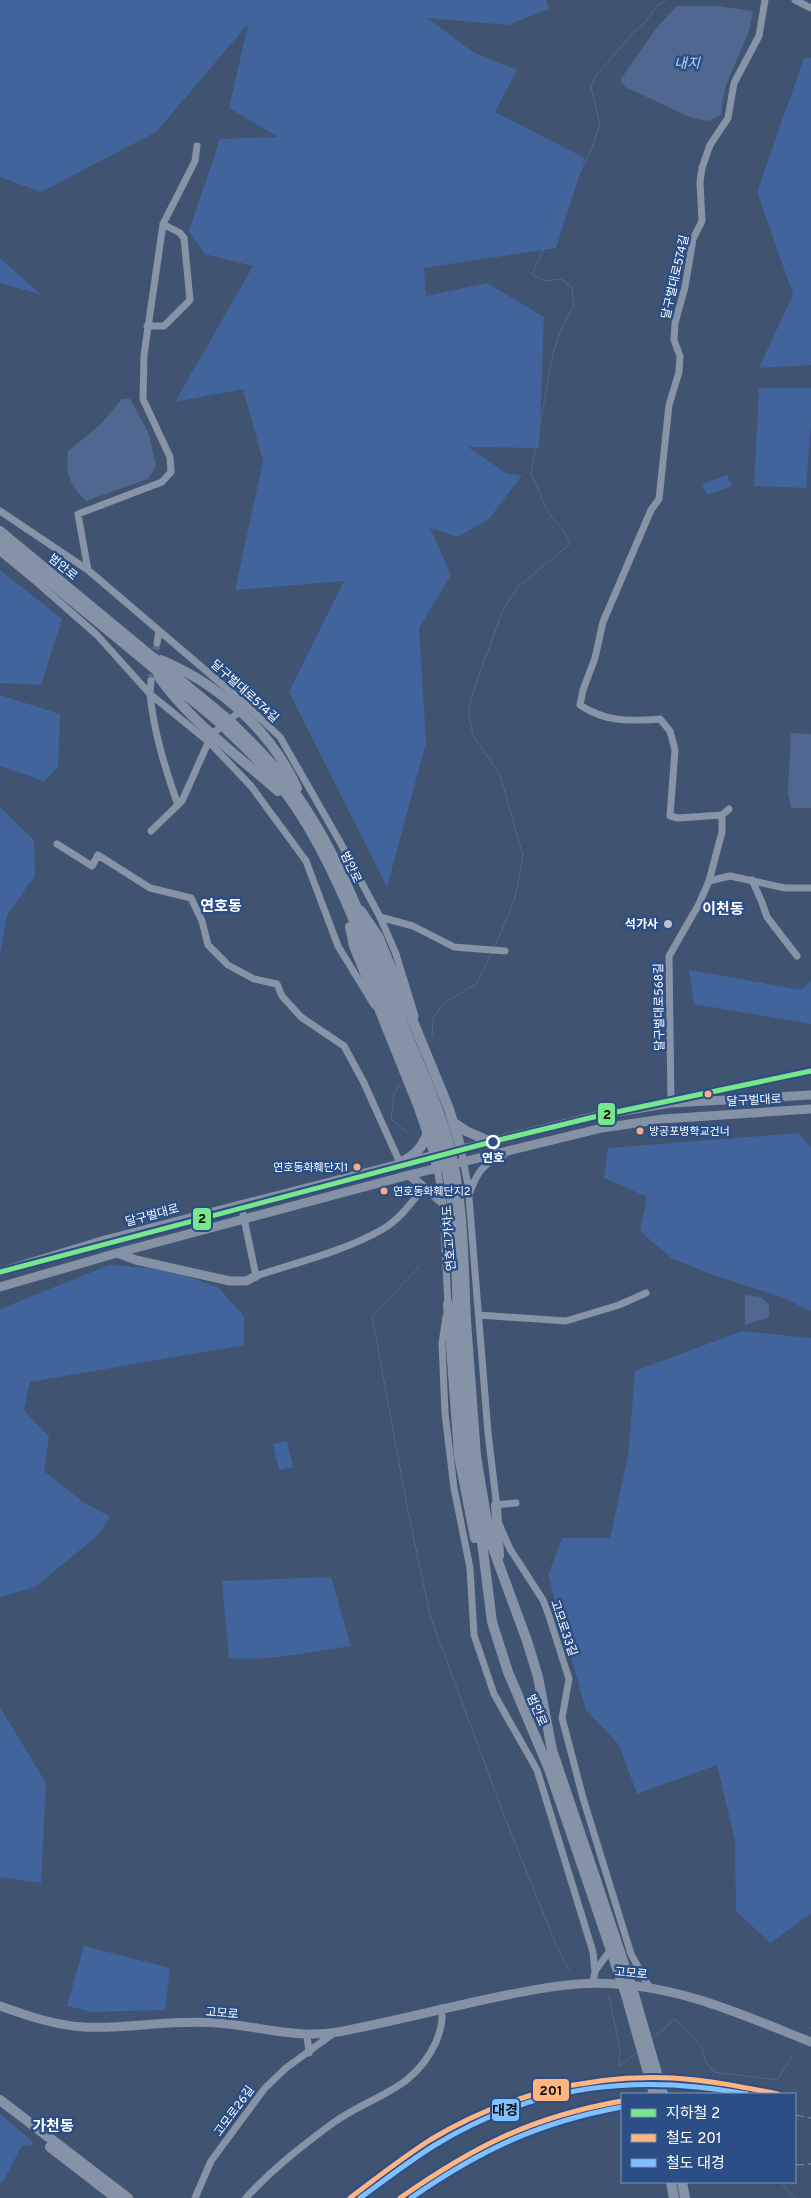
<svg xmlns="http://www.w3.org/2000/svg" width="811" height="2198" font-family="Overpass,'Noto Sans KR',sans-serif">
<style>
.green{fill:#40649b}
.water{fill:#50678f}
.lines{fill:none;stroke-linecap:round;stroke-linejoin:round}
.stream{stroke:#50678f;stroke-width:1}
.minor-tunnel{stroke:#5d6d86;stroke-width:7;stroke-dasharray:7 3.5;stroke-linecap:butt}
.minor{stroke:#8793a7;stroke-width:7}
.major{stroke:#8591a4;stroke-width:9}
.highway{stroke:#8693a6;stroke-width:10}
.rail{stroke:#8693a6;stroke-width:1;stroke-dasharray:9 4;stroke-linecap:butt}
.highway-bridge{stroke:#8693a6;stroke-width:10}
.rail-1-casing{stroke:#2b4e86;stroke-width:9}
.rail-2-casing{stroke:#2b4e86;stroke-width:9}
.rail-1{stroke:#ffb580;stroke-width:5}
.rail-2{stroke:#80c0ff;stroke-width:5}
.metro-1-casing{stroke:#2b4e86;stroke-width:9}
.metro-1{stroke:#77e789;stroke-width:5}
.poi-dot{fill:#bcc3cd;stroke:#2b4e86;stroke-width:2}
.bus-dot{fill:#ffa980;stroke:#2b4e86;stroke-width:2}
.stop-dot{fill:#2b4e86;stroke:#fff;stroke-width:2.5}
.labels{text-anchor:middle;stroke-width:5;stroke-linejoin:round;paint-order:stroke}
.bus-label{font-size:11px;fill:#fff;stroke:#2b4e86;text-anchor:start}
.street-label{font-size:12px;fill:#fff;stroke:#2b4e86}
.poi-label{font-size:12px;font-weight:bold;fill:#fff;stroke:#2b4e86;text-anchor:end}
.stop-label{font-size:12px;font-weight:bold;fill:#fff;stroke:#2b4e86}
.water-label{font-size:14px;font-style:italic;fill:#c3d4ef;stroke:#2b4e86}
.quarter-label{font-size:15px;font-weight:bold;fill:#fff;stroke:#2b4e86}
.line-badge{stroke:#2b4e86;stroke-width:2}
.pale-badge-label{font-size:14px;text-anchor:middle;font-weight:bold;fill:#111}
</style>
<rect width="100%" height="100%" fill="#405371"/>
<!-- green -->
<path class="green" d="M0,0H546L549,9L508,25L427,18L473,52L517,70L495,112L585,158L556,248L424,268L426,296L487,283L544,317L539,448L468,447L507,474L522,475L489,519L458,537L430,528L451,575L419,628L426,743L387,887L289,692L344,581L235,590L263,461L243,389L175,402L253,266L205,254L189,231L220,139L278,137L229,108L248,24L156,132L41,192L0,177Z
M804,58H811V365L759,368L793,294L757,192Z
M0,258L40,294L0,283Z
M759,388H811V426L806,488L754,486Z
M727,475L732,486L707,495L702,484Z
M0,570L62,619L41,685L0,683Z
M0,695L60,714L58,767L44,781L0,766Z
M0,807L34,840L35,875L7,916L0,954Z
M689,970L802,990L811,980V1024L694,1004Z
M799,1133L811,1148V1311L781,1297L716,1276L671,1258L640,1231L647,1197L604,1178L608,1148Z
M109,1265L165,1269L218,1287L244,1316V1345L30,1382L24,1410L49,1437L44,1471L83,1502L110,1517L97,1536L35,1587L0,1597V1309Z
M742,1331L811,1338V1914L770,1943L736,1911L735,1841L717,1765L637,1794L619,1745L586,1710L548,1575L562,1538H610L628,1456L635,1371Z
M287,1441L293,1467L279,1470L273,1444Z
M331,1577L351,1646C312,1651 269,1662 229,1658L222,1581Z
M0,1707L46,1783L41,1883L0,1877Z
M84,1946L170,1968L165,2010L92,2012L67,2006Z
M0,2114L32,2141V2145L22,2146L3,2181L0,2183Z"/>
<!-- water -->
<path class="water" d="M677,6H717L753,11L749,31L725,88L721,115L708,121L692,118L625,87L620,80L658,26Z
M122,399H130L149,434L156,466L148,479L86,501C70,485 65,474 68,451L100,425Z
M791,733L811,734V808H791L788,792Z
M745,1295L761,1297L769,1305V1317L745,1325Z"/>
<g class="lines">
<!-- stream -->
<path class="stream" d="M495,946L515,898L523,856L500,775L473,735L468,711L475,686L503,610L518,587L570,544C564,525 556,526 548,511C541,499 538,486 531,474L553,353L561,330L574,306L572,287L561,279L546,281L532,274L592,147L600,124L591,87L596,76L634,32L644,24L657,6L666,0
M432,1037L433,1018L443,1004L477,983L492,952
M400,1083L394,1094L391,1119L408,1133
M420,1266L372,1316L407,1506L428,1606L432,1621L508,1826L557,1947L569,1970
M609,1996L620,2049L619,2065
M809,2030L811,2027
M652,2039L675,2019L702,2047L705,2061L714,2072L777,2080L793,2055
M619,2066L638,2052
M780,2182L795,2198"/>
<!-- minor-tunnel -->
<path class="minor-tunnel" d="M151,681L157,643"/>
<!-- minor -->
<path class="minor" d="M795,0L811,8
M147,326H164L190,300L184,238L180,233L163,224
M0,511L88,570L245,704L280,737L340,842L380,917L413,926L454,947L505,951
M88,570L78,514L162,482L171,472L170,457L143,399L144,355L163,224L195,161L197,146
M31,577L97,635L150,694L151,681
M157,643L159,631
M150,694L209,742L251,786L306,861L338,946L374,1005
M150,694C154,733 165,768 178,805
M722,815L678,818L670,816L675,750L670,731L660,719C630,721 607,723 580,705L583,690L595,658L603,622L651,510L659,499L669,405L679,372L680,356L674,340L675,323L685,287L693,239L702,221L700,182L702,168L710,145L728,118L734,83L759,36L765,0
M151,831L182,801L212,734L243,709
M57,844L92,866L98,855L150,888L191,898L202,921L208,945L228,965L254,979L277,984L282,996L301,1017L344,1046L364,1083L400,1163
M752,880L761,900L767,917L797,956
M709,881L730,876L785,888H811
M380,917L396,954L415,1016
M671,1103L669,956L699,904L709,881L722,832V815L729,809
M461,1149L468,1185L488,1433L497,1508
M437,1168L443,1205L448,1306
M470,1192C477,1173 483,1163 503,1156
M241,1204L256,1276C298,1262 345,1251 383,1229C400,1219 412,1202 424,1187
M479,1315L566,1321L619,1305L646,1293
M446,1317L442,1343L445,1413L454,1488L470,1568L474,1635L494,1694L537,1770L593,1952L595,1972L593,1983
M496,1505L516,1503
M500,1526L510,1549L543,1600L549,1616L569,1679L562,1718L583,1798L631,1954L649,1987
M595,1971L612,1948
M307,2035L309,2053
M195,2198L211,2161L265,2088L286,2068L334,2033
M246,2198C272,2169 302,2146 333,2123C373,2094 413,2092 436,2042C440,2031 444,2020 441,2008"/>
<!-- major -->
<path class="major" d="M454,1151L600,1115L671,1103L811,1095
M409,1175L442,1202
M117,1253L136,1260L230,1281H246L256,1276
M0,1272L105,1240L442,1153
M0,1287L117,1253L409,1175L602,1128L663,1119L811,1109
M0,2006C28,2016 54,2025 84,2027C129,2029 174,2019 218,2023C258,2026 297,2039 338,2032C391,2022 444,2008 497,1997C536,1989 575,1981 616,1984C685,1988 748,2017 811,2042"/>
<!-- highway -->
<path class="highway" d="M0,531L225,717
M0,541L220,723
M0,550L34,578
M161,660C219,684 271,731 297,788
M159,677C191,722 237,755 278,791
M235,726C260,750 285,776 304,806C350,875 378,964 410,1041
M229,732C254,755 278,780 297,809C342,877 371,967 403,1042
M361,911L378,936L449,1109L461,1149
M350,927L354,946L419,1108L434,1152L437,1168
M454,1123L466,1131L491,1142
M400,1163C415,1155 422,1149 428,1132
M448,1304L459,1456L475,1538
M466,1321L476,1456L490,1540L527,1641L538,1677L552,1750L595,1877
M458,1322L468,1457L481,1534L492,1622L508,1672L549,1769L587,1880
M496,1505L499,1556
M633,1991L663,2094
M626,1995L654,2094
M0,2100L128,2198
M50,2147L116,2198
M671,2182L674,2198
M682,2182L685,2198"/>
<!-- rail -->
<path class="rail" d="M795,2115L811,2118
M795,2165L811,2164
M351,2198L353,2196
M407,2198C473,2152 542,2116 622,2105"/>
<!-- highway-bridge -->
<path class="highway-bridge" d="M225,717L235,726
M220,723L229,732
M410,1041C423,1074 439,1107 448,1141C464,1199 463,1261 466,1321
M403,1042C420,1085 438,1128 447,1173C457,1221 456,1272 458,1322
M595,1877L633,1991
M587,1880L626,1995"/>
<defs>
<path id="rail-1" d="M350,2198C376,2178 402,2158 430,2140C502,2096 588,2074 673,2078C708,2080 743,2087 778,2094
M400,2198C475,2146 531,2117 622,2101"/>
<path id="rail-2" d="M360,2198C385,2180 409,2161 435,2145C533,2085 635,2073 747,2094
M411,2198C480,2150 539,2122 622,2107"/>
</defs>
<!-- rail-1 casing -->
<use href="#rail-1" class="rail-1-casing"/>
<!-- rail-2 casing -->
<use href="#rail-2" class="rail-2-casing"/>
<!-- rail-1 -->
<use href="#rail-1" class="rail-1"/>
<!-- rail-2 -->
<use href="#rail-2" class="rail-2"/>
<defs>
<path id="metro-1" d="M0,1272L495,1141L602,1115L811,1071"/>
</defs>
<!-- metro-1 casing -->
<use href="#metro-1" class="metro-1-casing"/>
<!-- metro-1 -->
<use href="#metro-1" class="metro-1"/>
</g>
<!-- markers -->
<circle class="poi-dot" cx="668" cy="924" r="5"/>
<g class="bus-dot">
<circle cx="708" cy="1094" r="4.5"/>
<circle cx="640" cy="1131" r="4.5"/>
<circle cx="357" cy="1167" r="4.5"/>
<circle cx="384" cy="1191" r="4.5"/>
</g>
<circle class="stop-dot" cx="493" cy="1142" r="6"/>
<g class="labels">
<!-- bus labels -->
<g class="bus-label">
<text x="649" y="1135">방공포병학교건너</text>
<text x="348" y="1171" text-anchor="end">연호동화훼단지1</text>
<text x="393" y="1195">연호동화훼단지2</text>
</g>
<!-- street labels -->
<g class="street-label">
<text transform="translate(675 277) rotate(-77)" y="4">달구벌대로574길</text>
<text transform="translate(63 567) rotate(40)" y="4">범안로</text>
<text transform="translate(245 691) rotate(42)" y="4">달구벌대로574길</text>
<text transform="translate(351 867) rotate(65)" y="4">범안로</text>
<text transform="translate(659 1007) rotate(-91)" y="4">달구벌대로568길</text>
<text transform="translate(754 1100) rotate(-3)" y="4">달구벌대로</text>
<text transform="translate(152 1215) rotate(-15)" y="4">달구벌대로</text>
<text transform="translate(449 1238) rotate(-94)" y="4">연호고가차도</text>
<text transform="translate(564 1628) rotate(71)" y="4">고모로33길</text>
<text transform="translate(537 1710) rotate(67)" y="4">범안로</text>
<text transform="translate(631 1973) rotate(5)" y="4">고모로</text>
<text transform="translate(222 2013) rotate(4)" y="4">고모로</text>
<text transform="translate(234 2111) rotate(-54)" y="4">고모로26길</text>
</g>
<!-- poi labels -->
<g class="poi-label">
<text x="658" y="928">석가사</text>
</g>
<!-- stop labels -->
<g class="stop-label">
<text x="493" y="1162">연호</text>
</g>
<!-- water labels -->
<g class="water-label">
<text x="687" y="68">내지</text>
</g>
<!-- quarter labels -->
<g class="quarter-label">
<text x="221" y="911">연호동</text>
<text x="723" y="914">이천동</text>
<text x="53" y="2131">가천동</text>
</g>
</g>
<g class="line-badge">
<rect x="597" y="1102" width="19" height="24" rx="5" fill="#77e789"/>
<rect x="192" y="1207" width="20" height="24" rx="5" fill="#77e789"/>
<rect x="532" y="2078" width="38" height="24" rx="5" fill="#ffb580"/>
<rect x="491" y="2098" width="29" height="24" rx="5" fill="#80c0ff"/>
</g>
<g class="pale-badge-label">
<text x="607" y="1119">2</text>
<text x="202" y="1223">2</text>
<text x="551" y="2095">201</text>
<text x="505" y="2115">대경</text>
</g>
<!-- legend -->
<rect x="621" y="2093" width="175" height="90" fill="#2b4e86" stroke="#8095b6"/>
<rect x="631" y="2109" width="25" height="8" fill="#77e789" stroke="#8095b6"/>
<text x="666" y="2118" font-size="15" fill="#ffffff">지하철 2</text>
<rect x="631" y="2134" width="25" height="8" fill="#ffb580" stroke="#8095b6"/>
<text x="666" y="2143" font-size="15" fill="#ffffff">철도 201</text>
<rect x="631" y="2159" width="25" height="8" fill="#80c0ff" stroke="#8095b6"/>
<text x="666" y="2168" font-size="15" fill="#ffffff">철도 대경</text>
</svg>
